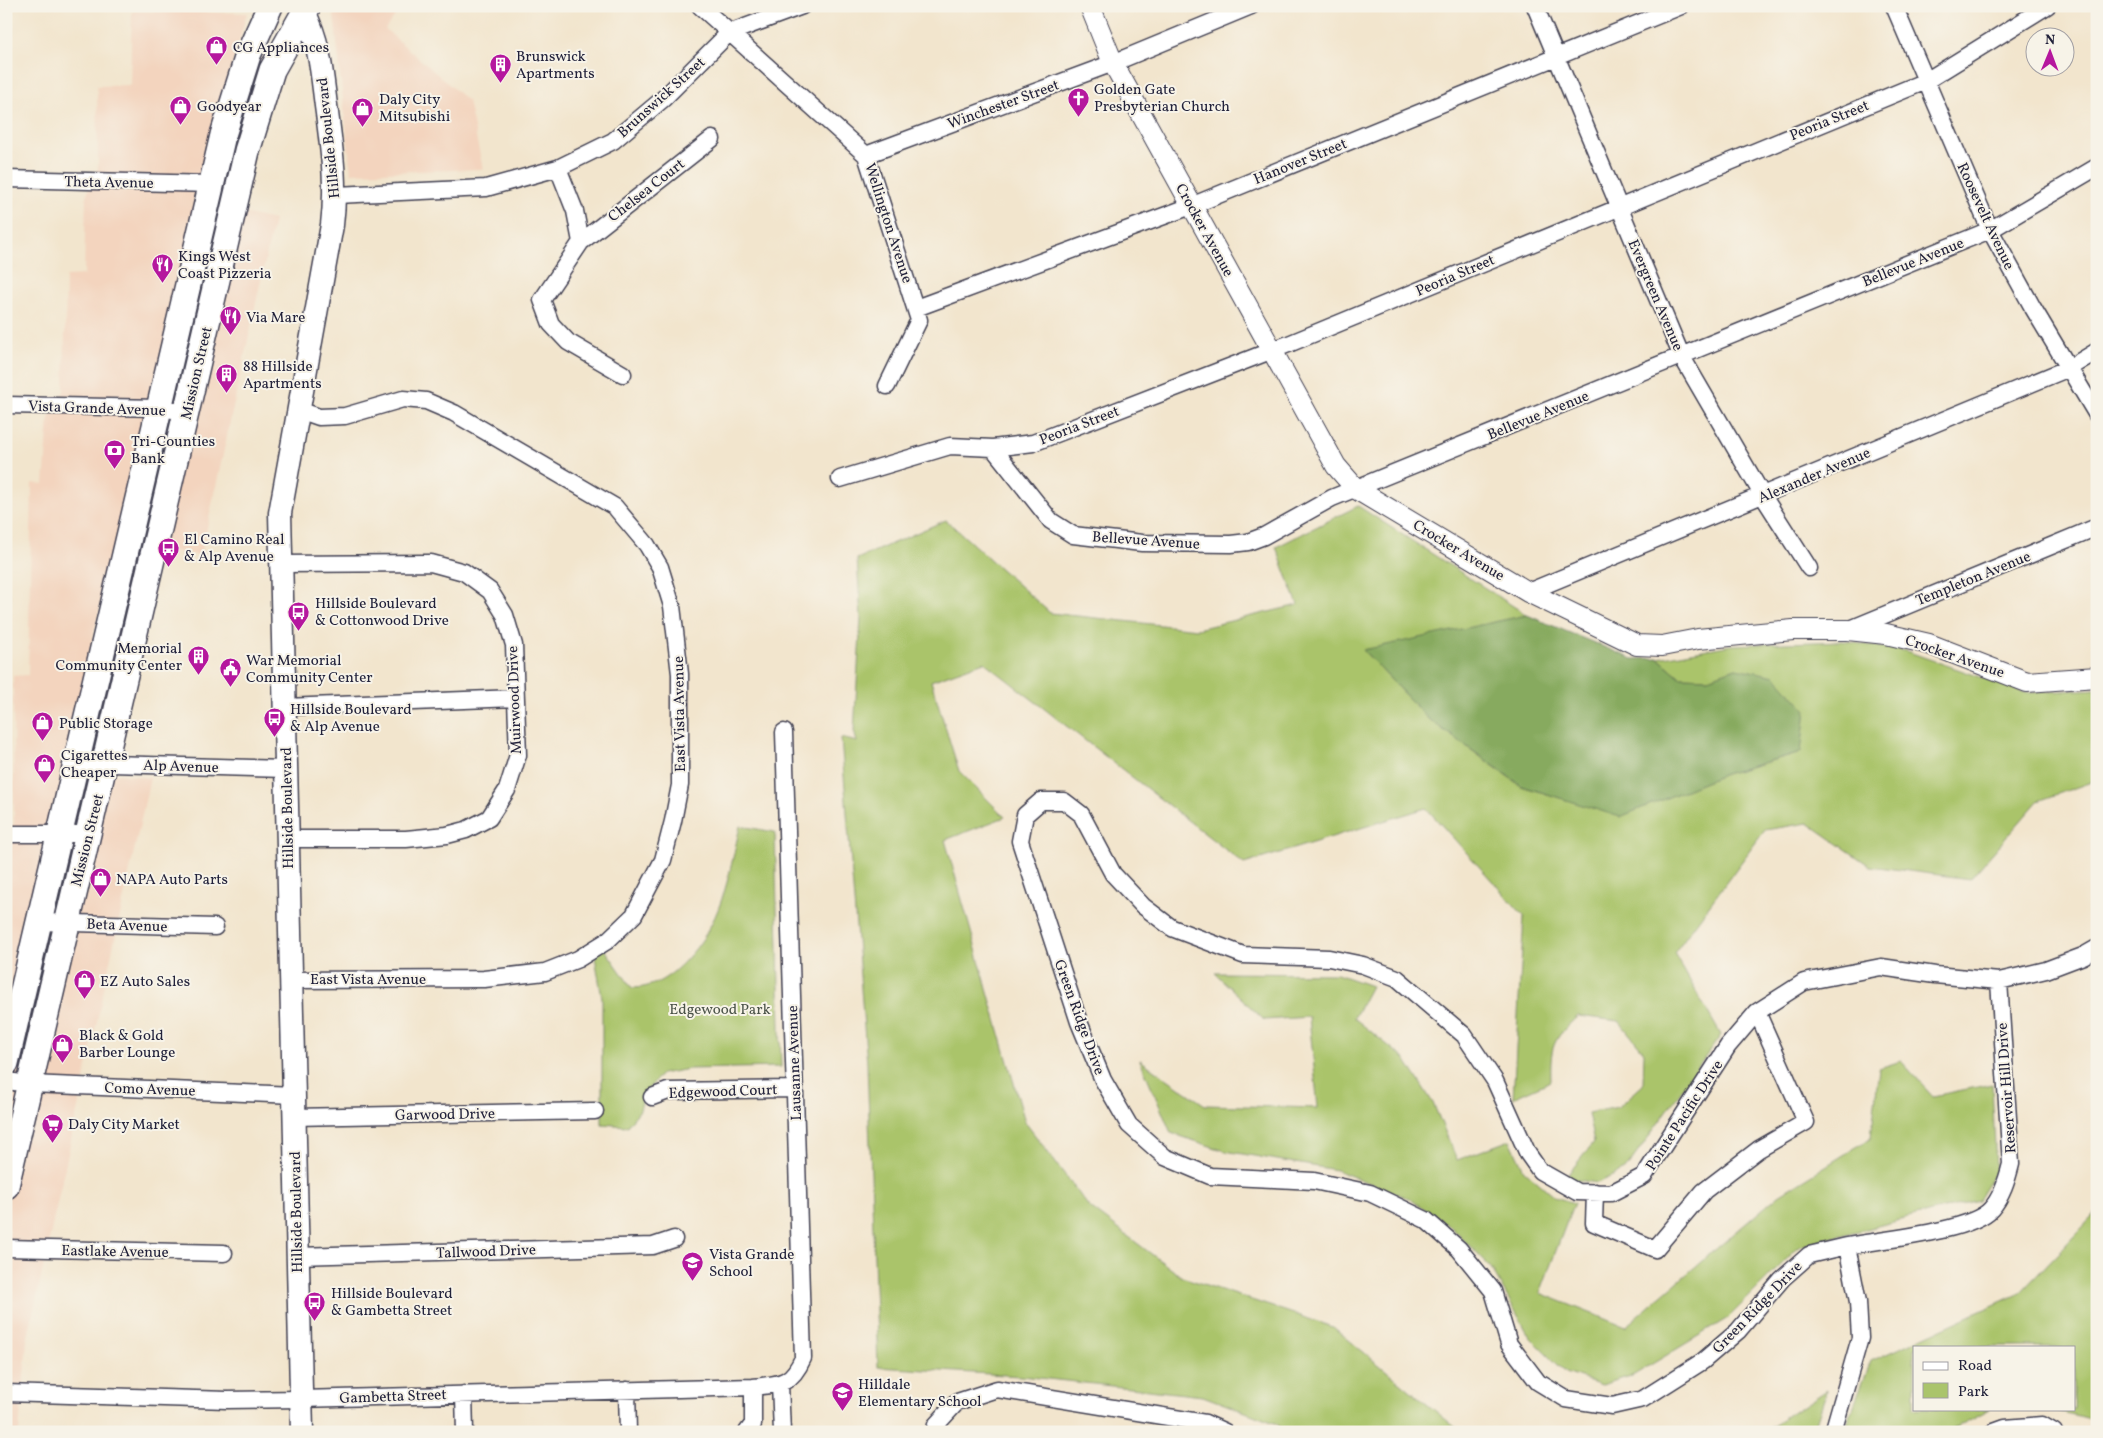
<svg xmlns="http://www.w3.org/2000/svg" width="2103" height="1438" font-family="Vollkorn,serif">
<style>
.built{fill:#f3d4be}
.green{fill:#aac46b;stroke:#667353}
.forest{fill:#87aa5f;stroke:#54664d}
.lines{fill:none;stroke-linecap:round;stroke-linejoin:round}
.minor-casing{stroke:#413f51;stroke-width:19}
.tertiary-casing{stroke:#413f51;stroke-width:22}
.secondary-casing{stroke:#413f51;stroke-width:25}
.primary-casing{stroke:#413f51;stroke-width:28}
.minor{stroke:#fff;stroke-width:16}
.tertiary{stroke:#fff;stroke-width:20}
.secondary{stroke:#fff;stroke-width:22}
.primary{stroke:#fff;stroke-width:25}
.labels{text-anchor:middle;stroke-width:4;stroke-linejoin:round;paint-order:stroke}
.poi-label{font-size:15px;fill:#22223b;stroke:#f7f3e8;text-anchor:start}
.street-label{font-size:15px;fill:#22223b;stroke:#f7f3e8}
.park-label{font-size:15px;fill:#4b5349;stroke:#f7f3e8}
</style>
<rect width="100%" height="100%" fill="#f7f3e8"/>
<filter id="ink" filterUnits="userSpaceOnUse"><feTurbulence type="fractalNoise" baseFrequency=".02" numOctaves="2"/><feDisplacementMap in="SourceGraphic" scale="10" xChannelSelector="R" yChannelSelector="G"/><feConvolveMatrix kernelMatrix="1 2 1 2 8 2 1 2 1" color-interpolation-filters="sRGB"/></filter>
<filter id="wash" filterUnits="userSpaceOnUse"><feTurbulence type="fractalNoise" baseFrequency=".0096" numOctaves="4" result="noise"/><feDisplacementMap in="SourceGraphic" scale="20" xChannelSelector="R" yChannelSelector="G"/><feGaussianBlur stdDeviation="1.12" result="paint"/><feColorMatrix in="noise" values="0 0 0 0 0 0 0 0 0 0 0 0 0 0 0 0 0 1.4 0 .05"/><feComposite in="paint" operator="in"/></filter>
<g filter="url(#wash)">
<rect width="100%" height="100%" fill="#f2e5cd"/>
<!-- built -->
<path class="built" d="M333,6H402L385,29L468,101L483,169L351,173Z
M132,11L247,13L193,202L274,220L201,555L115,542L63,767L150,778L27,1341L19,1432H6V1248L10,1229H6V829L14,824L13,676L28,675L32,483L44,484L49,418L64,391L66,276L84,275L86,196L98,168L97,86L130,85Z"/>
<!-- green -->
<path class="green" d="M1358,506L1527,615L1364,651L1427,718L1521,786L1620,816L1725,774L1801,752L1736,668L1709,678L1680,677L1658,658L1731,645L1843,641L1906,651L2026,693L2097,689V780L2038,801L1970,879L1870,866L1808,823L1765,830L1674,953L1721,1035L1625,1170L1597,1183L1565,1178L1594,1142L1588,1113L1618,1107L1643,1085L1644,1052L1619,1021L1578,1016C1552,1040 1550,1046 1551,1081L1513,1098L1524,916L1426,808L1244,864L984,662L931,681L959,771L1005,817L945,840L1025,1122L1089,1207L1182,1277L1333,1327L1461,1432H1284L1277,1424L1203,1396L1021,1376L878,1367L867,1064L841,738L857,742L854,731L861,618L857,559L946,520L1050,613L1197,629L1298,605L1276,547Z
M740,826L775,832L781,1067L689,1069L661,1074L644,1094L640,1110L627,1126L602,1124V998L595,957L604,948L632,988C653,988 668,978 683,963C722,924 728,879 740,826Z
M1215,973L1337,974L1371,986L1354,1018L1405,1059L1433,1103L1457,1160L1510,1140L1524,1170L1555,1197L1574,1203L1540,1293L1625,1327L1779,1195L1871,1138L1879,1068L1901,1061L1933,1096L1992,1084L1996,1170L1978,1200L1800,1246L1728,1318L1634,1375L1601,1385L1566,1373L1530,1337L1491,1268L1450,1226L1410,1199L1336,1170L1225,1151L1171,1133L1140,1060L1205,1105L1318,1108L1309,1017L1264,1020Z
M2097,1212V1421L2051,1409H2074V1347H1914V1409H1990L1947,1432H1844L1871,1361L2020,1293Z
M1827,1390L1813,1432H1764Z"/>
<!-- forest -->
<path class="forest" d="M1527,615L1633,659L1658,658L1680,677L1708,678L1736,668L1775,676L1806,710L1801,752L1725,774L1620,817L1522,786L1427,718L1363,650Z"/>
</g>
<g filter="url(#ink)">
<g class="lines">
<defs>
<path id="minor" d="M700,6L866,155L919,320L887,386
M1535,6L1682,357L1763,496L1809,568
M1894,6L1990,230L2033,308L2097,415
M866,155L1113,63L1251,6
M558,168L575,211L581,242L542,300L551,324L568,342L623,374
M6,179L212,184
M336,195L486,188L558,168L613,141L663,99L729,33L802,6
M581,242L712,139
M916,308L1191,206L1681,6
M6,405L160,408L187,412
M993,448L1051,521L1073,535L1142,543L1231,544L1248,542L1264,536L1332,498L1990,230L2097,167
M840,479L950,446L993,448L1033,443L1291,343L1926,81L2047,6
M281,564L431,563L464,572L490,591L505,615L514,645L518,755L507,790L489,818L466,830L447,835L406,839H288
M1528,592L2069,368L2097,351
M1848,630L2097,527
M285,707L516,698
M76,763L286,769
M6,834H88
M39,922L215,927
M291,980L484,979L545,972L578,959L607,941L634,915L663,860L673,821L680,785V674L672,606L660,567L647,545L615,507L454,413L426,401L403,399L345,416L319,417L299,410
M6,1081L30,1084L294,1095
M652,1097L668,1091L794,1089
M294,1117L595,1111
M1595,1192L1594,1223L1655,1249L1704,1191L1759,1149L1806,1122L1757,1012
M1847,1246L1809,1255L1782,1279L1738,1331L1703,1361L1643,1399L1612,1406L1566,1399L1538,1382L1509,1344L1493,1291L1459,1249L1426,1220L1370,1193L1314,1181L1210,1176L1165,1157L1129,1125L1103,1080L1079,1022L1020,841L1025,815L1041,801H1064L1081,814L1113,874L1143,906L1172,928L1243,955L1329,958L1363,965L1397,978L1464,1035L1495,1081L1528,1154L1540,1171L1577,1192L1611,1193L1644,1176L1728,1046L1757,1012L1804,982L1881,967L1935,975L1999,981L2046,970L2083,956L2097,948
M6,1248L224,1253
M297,1256L653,1246L674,1239
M780,1384L782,1432
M627,1390L628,1432
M6,1393L227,1400L301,1399L753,1387C780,1384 791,1385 803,1358L784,732
M464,1394L465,1432
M747,1432L753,1424V1387
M934,1432L936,1425L957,1402L997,1389L1205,1423L1225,1432
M1833,1432L1860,1338L1858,1302L1847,1246C1879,1240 1971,1232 1991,1209C2002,1197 2007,1180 2011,1164L1999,981
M1994,1432L2005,1428L2042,1425L2054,1432"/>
<path id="tertiary" d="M1090,6L1113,63L1336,466L1356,489L1528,592L1637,645L1662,646L1698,639L1793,630H1848L1886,634L1929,644L2027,682L2097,677"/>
<path id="secondary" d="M302,1432L280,513L332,225C337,186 332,152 327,113C322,78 321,44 304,12"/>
<path id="primary" d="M6,1063L223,135L248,55L270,6
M6,1186L247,151L272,70L308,6"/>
</defs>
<!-- minor casing -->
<use href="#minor" class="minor-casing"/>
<!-- tertiary casing -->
<use href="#tertiary" class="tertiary-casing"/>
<!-- secondary casing -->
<use href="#secondary" class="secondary-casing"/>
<!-- primary casing -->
<use href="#primary" class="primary-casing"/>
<!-- minor -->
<use href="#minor" class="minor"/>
<!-- tertiary -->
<use href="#tertiary" class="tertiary"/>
<!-- secondary -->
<use href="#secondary" class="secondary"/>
<!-- primary -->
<use href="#primary" class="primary"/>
</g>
</g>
<!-- icons -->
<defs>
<symbol id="shop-pin" viewBox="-11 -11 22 30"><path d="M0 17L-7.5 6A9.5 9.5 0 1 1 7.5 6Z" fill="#b5179e" stroke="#f7f3e8"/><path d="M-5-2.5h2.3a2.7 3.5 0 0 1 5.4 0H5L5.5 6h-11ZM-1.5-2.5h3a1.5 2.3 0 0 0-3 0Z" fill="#fff"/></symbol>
<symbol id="building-pin" viewBox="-11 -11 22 30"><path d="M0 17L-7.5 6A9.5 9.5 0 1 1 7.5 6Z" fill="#b5179e" stroke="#f7f3e8"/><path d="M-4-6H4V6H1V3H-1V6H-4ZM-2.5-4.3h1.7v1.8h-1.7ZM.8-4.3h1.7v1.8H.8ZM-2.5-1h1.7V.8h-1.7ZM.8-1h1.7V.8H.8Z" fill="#fff"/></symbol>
<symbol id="church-pin" viewBox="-11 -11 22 30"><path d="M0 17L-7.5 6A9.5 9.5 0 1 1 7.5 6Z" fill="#b5179e" stroke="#f7f3e8"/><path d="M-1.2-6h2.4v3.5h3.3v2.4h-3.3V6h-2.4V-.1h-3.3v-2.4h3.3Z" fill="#fff"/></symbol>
<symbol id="restaurant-pin" viewBox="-11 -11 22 30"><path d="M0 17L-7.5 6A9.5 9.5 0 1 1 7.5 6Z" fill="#b5179e" stroke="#f7f3e8"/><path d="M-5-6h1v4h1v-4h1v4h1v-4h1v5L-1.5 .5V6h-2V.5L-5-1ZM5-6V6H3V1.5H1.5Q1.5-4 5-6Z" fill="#fff"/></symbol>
<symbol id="bank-pin" viewBox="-11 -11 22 30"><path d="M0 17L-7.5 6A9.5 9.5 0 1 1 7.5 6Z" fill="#b5179e" stroke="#f7f3e8"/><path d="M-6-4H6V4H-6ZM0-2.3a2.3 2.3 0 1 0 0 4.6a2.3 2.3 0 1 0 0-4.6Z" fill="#fff"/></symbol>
<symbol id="bus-pin" viewBox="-11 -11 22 30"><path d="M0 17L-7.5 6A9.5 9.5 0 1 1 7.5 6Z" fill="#b5179e" stroke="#f7f3e8"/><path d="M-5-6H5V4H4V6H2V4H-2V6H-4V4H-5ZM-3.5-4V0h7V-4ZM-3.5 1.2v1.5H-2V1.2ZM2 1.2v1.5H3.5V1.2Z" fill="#fff"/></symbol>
<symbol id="civic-pin" viewBox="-11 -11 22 30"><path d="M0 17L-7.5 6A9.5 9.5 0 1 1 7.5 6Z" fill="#b5179e" stroke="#f7f3e8"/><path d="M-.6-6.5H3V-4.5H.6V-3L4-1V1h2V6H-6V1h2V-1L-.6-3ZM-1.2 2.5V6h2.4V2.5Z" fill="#fff"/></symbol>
<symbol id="supermarket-pin" viewBox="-11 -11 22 30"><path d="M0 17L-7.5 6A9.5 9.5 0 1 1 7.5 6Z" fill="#b5179e" stroke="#f7f3e8"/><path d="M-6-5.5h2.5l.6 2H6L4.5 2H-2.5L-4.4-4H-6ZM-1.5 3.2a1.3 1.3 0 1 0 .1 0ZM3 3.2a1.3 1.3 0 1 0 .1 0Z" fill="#fff"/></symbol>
<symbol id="school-pin" viewBox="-11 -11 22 30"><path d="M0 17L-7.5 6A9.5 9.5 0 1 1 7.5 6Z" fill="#b5179e" stroke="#f7f3e8"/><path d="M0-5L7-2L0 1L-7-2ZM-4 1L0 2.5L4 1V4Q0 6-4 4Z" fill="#fff"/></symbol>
</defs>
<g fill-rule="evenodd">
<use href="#shop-pin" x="204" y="34" width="25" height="34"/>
<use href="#building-pin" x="488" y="52" width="25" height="34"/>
<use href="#church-pin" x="1066" y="86" width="25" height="34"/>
<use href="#shop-pin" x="168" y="94" width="25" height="34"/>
<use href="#shop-pin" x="350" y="96" width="25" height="34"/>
<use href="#restaurant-pin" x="150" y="252" width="25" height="34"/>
<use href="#restaurant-pin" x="218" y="304" width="25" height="34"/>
<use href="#building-pin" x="214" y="362" width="25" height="34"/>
<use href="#bank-pin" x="102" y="438" width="25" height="34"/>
<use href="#bus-pin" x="156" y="536" width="25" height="34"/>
<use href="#bus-pin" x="286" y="600" width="25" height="34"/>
<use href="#building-pin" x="186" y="644" width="25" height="34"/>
<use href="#civic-pin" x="218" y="656" width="25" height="34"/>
<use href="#bus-pin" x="262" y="706" width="25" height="34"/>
<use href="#shop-pin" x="30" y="710" width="25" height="34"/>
<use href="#shop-pin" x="32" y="752" width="25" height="34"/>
<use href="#shop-pin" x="88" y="866" width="25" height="34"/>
<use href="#shop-pin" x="72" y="968" width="25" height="34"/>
<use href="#shop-pin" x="50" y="1032" width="25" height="34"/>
<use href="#supermarket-pin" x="40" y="1112" width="25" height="34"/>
<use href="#school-pin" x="680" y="1250" width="25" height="34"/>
<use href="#bus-pin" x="302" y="1290" width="25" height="34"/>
<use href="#school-pin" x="830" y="1380" width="25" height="34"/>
</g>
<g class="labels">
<!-- poi labels -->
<g class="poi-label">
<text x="233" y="52">CG Appliances</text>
<text x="516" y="61">Brunswick<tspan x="516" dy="17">Apartments</tspan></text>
<text x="1094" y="94">Golden Gate<tspan x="1094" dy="17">Presbyterian Church</tspan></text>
<text x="379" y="104">Daly City<tspan x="379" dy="17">Mitsubishi</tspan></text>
<text x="197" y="111">Goodyear</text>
<text x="178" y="261">Kings West<tspan x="178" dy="17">Coast Pizzeria</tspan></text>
<text x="246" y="322">Via Mare</text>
<text x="243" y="371">88 Hillside<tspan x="243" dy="17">Apartments</tspan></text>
<text x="131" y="446">Tri-Counties<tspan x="131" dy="17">Bank</tspan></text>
<text x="184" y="544">El Camino Real<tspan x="184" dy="17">&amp; Alp Avenue</tspan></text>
<text x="315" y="608">Hillside Boulevard<tspan x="315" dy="17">&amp; Cottonwood Drive</tspan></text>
<text x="182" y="653" text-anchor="end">Memorial<tspan x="182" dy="17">Community Center</tspan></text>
<text x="246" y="665">War Memorial<tspan x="246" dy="17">Community Center</tspan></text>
<text x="290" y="714">Hillside Boulevard<tspan x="290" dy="17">&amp; Alp Avenue</tspan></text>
<text x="59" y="728">Public Storage</text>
<text x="61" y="760">Cigarettes<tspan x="61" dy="17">Cheaper</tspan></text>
<text x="116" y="884">NAPA Auto Parts</text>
<text x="100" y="986">EZ Auto Sales</text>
<text x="79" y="1040">Black &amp; Gold<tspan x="79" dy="17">Barber Lounge</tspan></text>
<text x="68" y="1129">Daly City Market</text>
<text x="709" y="1259">Vista Grande<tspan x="709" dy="17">School</tspan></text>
<text x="331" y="1298">Hillside Boulevard<tspan x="331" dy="17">&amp; Gambetta Street</tspan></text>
<text x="858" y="1389">Hilldale<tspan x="858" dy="17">Elementary School</tspan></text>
</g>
<!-- street labels -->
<g class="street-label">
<text transform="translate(661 97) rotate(-42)" y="5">Brunswick Street</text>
<text transform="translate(1003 104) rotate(-20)" y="5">Winchester Street</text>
<text transform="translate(1829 120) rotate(-22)" y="5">Peoria Street</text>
<text transform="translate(328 138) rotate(-96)" y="5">Hillside Boulevard</text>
<text transform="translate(1300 161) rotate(-22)" y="5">Hanover Street</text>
<text transform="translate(109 182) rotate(1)" y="5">Theta Avenue</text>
<text transform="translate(646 190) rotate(-38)" y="5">Chelsea Court</text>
<text transform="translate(1986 216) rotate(65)" y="5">Roosevelt Avenue</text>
<text transform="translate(889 223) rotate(72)" y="5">Wellington Avenue</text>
<text transform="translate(1205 230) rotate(61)" y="5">Crocker Avenue</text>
<text transform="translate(1913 262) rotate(-22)" y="5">Bellevue Avenue</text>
<text transform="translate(1455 275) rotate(-23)" y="5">Peoria Street</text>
<text transform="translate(1656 295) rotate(67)" y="5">Evergreen Avenue</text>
<text transform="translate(196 373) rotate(-77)" y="5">Mission Street</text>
<text transform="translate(97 408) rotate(2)" y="5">Vista Grande Avenue</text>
<text transform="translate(1538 415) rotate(-22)" y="5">Bellevue Avenue</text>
<text transform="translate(1079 425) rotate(-21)" y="5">Peoria Street</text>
<text transform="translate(1814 475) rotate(-23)" y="5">Alexander Avenue</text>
<text transform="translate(1146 540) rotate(4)" y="5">Bellevue Avenue</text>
<text transform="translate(1459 550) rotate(31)" y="5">Crocker Avenue</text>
<text transform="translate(1973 578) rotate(-22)" y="5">Templeton Avenue</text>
<text transform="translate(1955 656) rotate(19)" y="5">Crocker Avenue</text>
<text transform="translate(514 700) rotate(-92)" y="5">Muirwood Drive</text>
<text transform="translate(679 714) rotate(-91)" y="5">East Vista Avenue</text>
<text transform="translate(181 766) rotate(2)" y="5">Alp Avenue</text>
<text transform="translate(287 808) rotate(-91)" y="5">Hillside Boulevard</text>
<text transform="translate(87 840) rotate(-76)" y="5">Mission Street</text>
<text transform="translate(127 925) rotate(2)" y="5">Beta Avenue</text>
<text x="368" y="984">East Vista Avenue</text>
<text transform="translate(1080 1017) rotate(70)" y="5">Green Ridge Drive</text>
<text transform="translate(794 1063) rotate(-92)" y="5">Lausanne Avenue</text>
<text transform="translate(2006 1088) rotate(-94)" y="5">Reservoir Hill Drive</text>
<text transform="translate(150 1089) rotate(2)" y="5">Como Avenue</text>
<text transform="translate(723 1091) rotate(-2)" y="5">Edgewood Court</text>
<text transform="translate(445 1114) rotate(-1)" y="5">Garwood Drive</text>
<text transform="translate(1684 1115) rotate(-57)" y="5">Pointe Pacific Drive</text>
<text transform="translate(296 1212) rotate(-91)" y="5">Hillside Boulevard</text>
<text transform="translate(115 1251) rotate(1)" y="5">Eastlake Avenue</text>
<text transform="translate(486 1251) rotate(-2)" y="5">Tallwood Drive</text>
<text transform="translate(1757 1307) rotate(-46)" y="5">Green Ridge Drive</text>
<text transform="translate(393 1396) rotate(-2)" y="5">Gambetta Street</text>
</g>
<!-- park labels -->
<g class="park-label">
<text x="720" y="1014">Edgewood Park</text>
</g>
</g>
<!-- margin -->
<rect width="2103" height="1438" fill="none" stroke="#f7f3e8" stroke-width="25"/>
<!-- legend -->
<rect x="1913" y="1346" width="162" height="65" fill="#f7f3e8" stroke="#a29fa3"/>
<rect x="1923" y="1362" width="25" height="8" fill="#ffffff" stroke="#a29fa3"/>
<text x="1958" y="1370" font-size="15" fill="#22223b">Road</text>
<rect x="1923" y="1383" width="25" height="15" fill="#aac46b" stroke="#a29fa3"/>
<text x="1958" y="1396" font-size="15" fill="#22223b">Park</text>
<!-- north arrow -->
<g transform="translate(2050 52) rotate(1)"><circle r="24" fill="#f7f3e8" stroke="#a29fa3"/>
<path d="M0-4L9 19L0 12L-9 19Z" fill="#b5179e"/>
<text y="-8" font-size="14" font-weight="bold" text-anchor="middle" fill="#22223b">N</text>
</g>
</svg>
